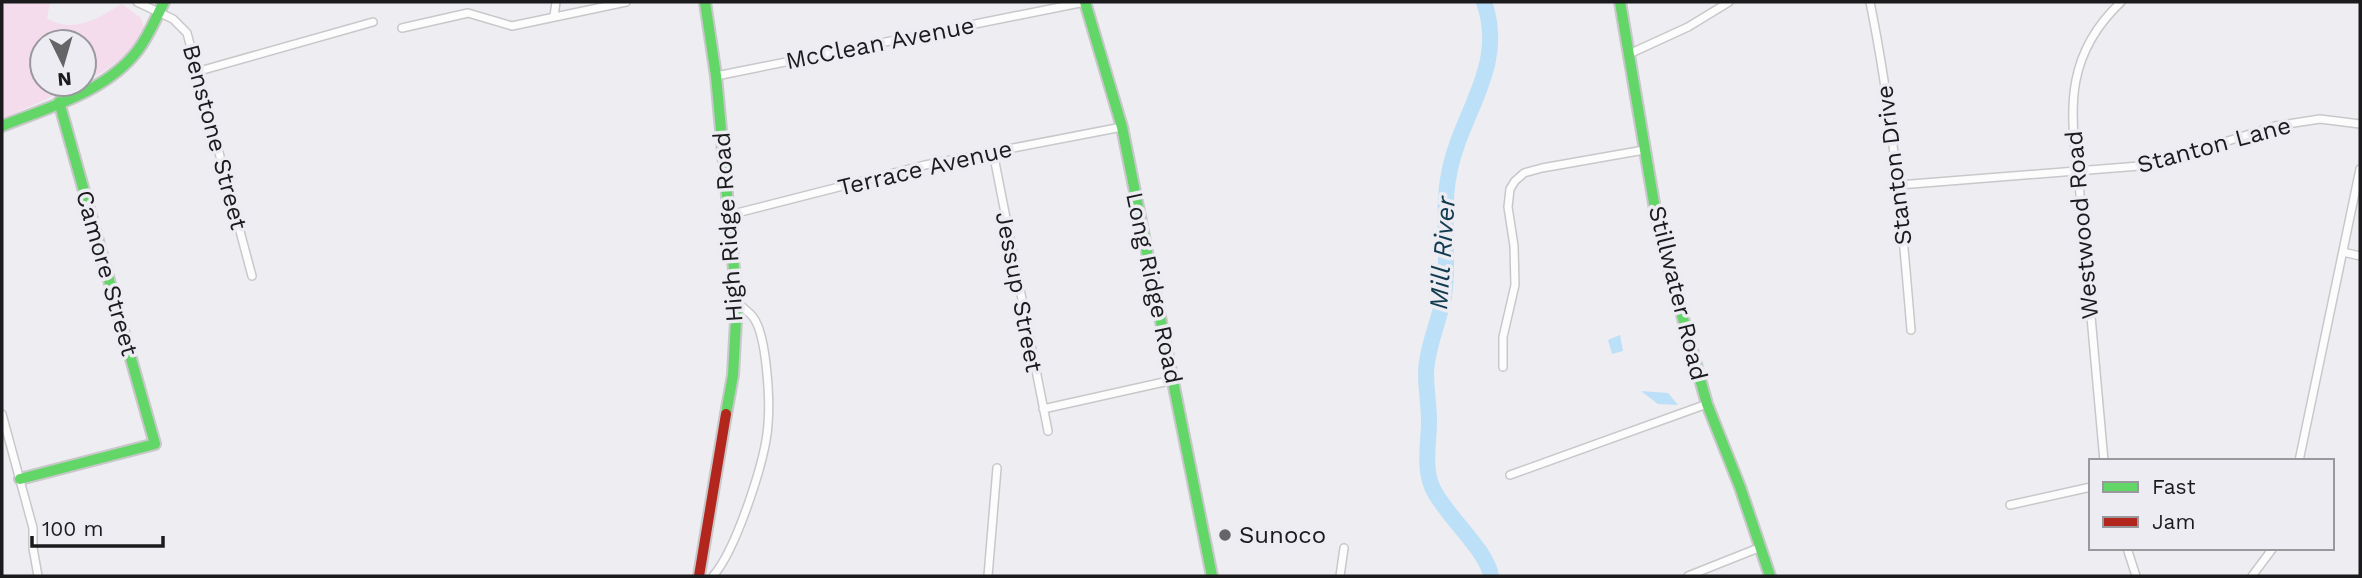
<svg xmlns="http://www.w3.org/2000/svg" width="2362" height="578" font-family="'Work Sans',sans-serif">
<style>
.green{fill:#f5dcec}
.water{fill:#bce0f7}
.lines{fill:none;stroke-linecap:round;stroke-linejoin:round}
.river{stroke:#bce0f7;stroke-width:16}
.street-casing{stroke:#c8c8ca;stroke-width:10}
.fast-casing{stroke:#c8c8ca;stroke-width:14}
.jam-casing{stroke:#c8c8ca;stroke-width:14}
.street{stroke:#fcfcfd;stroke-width:7}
.fast{stroke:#63d668;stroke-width:10}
.jam{stroke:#b3261e;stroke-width:10}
.poi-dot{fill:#656467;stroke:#edecf2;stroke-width:2.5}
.labels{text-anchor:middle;stroke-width:7;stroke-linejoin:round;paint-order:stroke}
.street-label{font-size:24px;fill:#1b1b1d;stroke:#edecf2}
.poi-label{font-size:24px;fill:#1b1b1d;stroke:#edecf2;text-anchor:start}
.water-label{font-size:26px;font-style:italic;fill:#113b50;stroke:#edecf2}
</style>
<rect width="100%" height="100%" fill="#eeedf1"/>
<!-- green -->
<path class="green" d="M2,2H50L47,18C75,35 97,18 122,4L141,18L144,28C131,55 109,69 84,82V42H42V84H80L2,119Z"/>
<!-- water -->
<path class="water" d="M1620,335L1623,351L1612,354L1608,340Z
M1641,391L1668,393L1678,405L1658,404Z"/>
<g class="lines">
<!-- river -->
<path class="river" d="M1484,2C1507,67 1460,113 1449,174C1441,214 1450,255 1444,296C1439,322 1427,346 1426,373C1426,389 1429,405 1429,421C1429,443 1423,468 1433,489C1446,516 1487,550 1491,576"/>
<defs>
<path id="street" d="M137,2L173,19L187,33L252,276
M1870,2C1892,110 1902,219 1911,330
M554,16L556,2
M402,28L468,13L512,26L626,2
M1629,54L1688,27L1729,2
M196,72L373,22
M716,76L1085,2
M993,152L1048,431
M1899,185L2152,165L2275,126L2320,119L2360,124
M729,215L925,165L1122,127
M2343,252L2360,256
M1503,367V337L1515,285L1514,246L1508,207L1510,189L1515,181L1524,173L1542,168L1644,150
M1043,409L1173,380
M2,414L33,528V548L38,576
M2104,461L2078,172C2068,105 2068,52 2121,2
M2299,461L2360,169
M1510,475L1707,404
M2010,505L2091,487
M2127,548L2136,576
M713,576C736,550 766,459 768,424C770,401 767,335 753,317C749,312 742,307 737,302
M988,576L997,468
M1340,576L1344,548
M1688,576L1761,547
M2252,576L2273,548"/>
<path id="fast" d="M705,2L716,76L737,302L733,375L726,414
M1085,2L1122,127L1212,576
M1620,2L1656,215L1670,272L1707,404L1740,487L1770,576
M2,126C49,107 106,92 138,50C149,35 156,18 164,2
M20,479L155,444L59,102"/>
<path id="jam" d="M699,576L726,414"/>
</defs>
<!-- street casing -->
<use href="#street" class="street-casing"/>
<!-- fast casing -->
<use href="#fast" class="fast-casing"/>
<!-- jam casing -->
<use href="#jam" class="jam-casing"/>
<!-- street -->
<use href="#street" class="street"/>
<!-- fast -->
<use href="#fast" class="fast"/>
<!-- jam -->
<use href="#jam" class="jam"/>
</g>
<!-- markers -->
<circle class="poi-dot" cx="1225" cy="535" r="7"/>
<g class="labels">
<!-- street labels -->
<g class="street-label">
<text transform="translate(880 43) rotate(-11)" y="8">McClean Avenue</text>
<text transform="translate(215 137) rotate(75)" y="8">Benstone Street</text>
<text transform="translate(2214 145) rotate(-15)" y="8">Stanton Lane</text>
<text transform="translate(1894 165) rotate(-97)" y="8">Stanton Drive</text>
<text transform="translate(925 168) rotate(-13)" y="8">Terrace Avenue</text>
<text transform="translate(2082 225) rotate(-95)" y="8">Westwood Road</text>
<text transform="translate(728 227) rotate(-94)" y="8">High Ridge Road</text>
<text transform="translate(107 273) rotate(74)" y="8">Camore Street</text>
<text transform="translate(1154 288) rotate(78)" y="8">Long Ridge Road</text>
<text transform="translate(1019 292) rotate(79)" y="8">Jessup Street</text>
<text transform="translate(1678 293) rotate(76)" y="8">Stillwater Road</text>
</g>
<!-- poi labels -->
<g class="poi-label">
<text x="1239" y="543">Sunoco</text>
</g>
<!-- water labels -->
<g class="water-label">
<text transform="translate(1442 253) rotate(-86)" y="9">Mill River</text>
</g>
</g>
<!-- border -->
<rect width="2362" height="578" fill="none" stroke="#1b1b1d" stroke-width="7"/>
<!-- legend -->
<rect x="2089" y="459" width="245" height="91" fill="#edecf2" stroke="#99989d" stroke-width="2"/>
<rect x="2103" y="482" width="35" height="10" fill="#63d668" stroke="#99989d" stroke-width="2"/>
<text x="2152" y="494" font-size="21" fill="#1b1b1d">Fast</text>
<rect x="2103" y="517" width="35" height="10" fill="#b3261e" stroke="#99989d" stroke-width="2"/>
<text x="2152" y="529" font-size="21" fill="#1b1b1d">Jam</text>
<!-- north arrow -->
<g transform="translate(63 63) rotate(175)"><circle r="33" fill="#edecf2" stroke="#99989d" stroke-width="2"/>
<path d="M0-5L12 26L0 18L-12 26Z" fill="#656467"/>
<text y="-10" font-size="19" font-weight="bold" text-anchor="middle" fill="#1b1b1d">N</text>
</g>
<!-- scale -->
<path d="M32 536v10h131v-10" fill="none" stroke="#1b1b1d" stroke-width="3.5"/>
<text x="42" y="536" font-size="21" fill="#1b1b1d" stroke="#edecf2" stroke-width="5" paint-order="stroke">100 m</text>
</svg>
